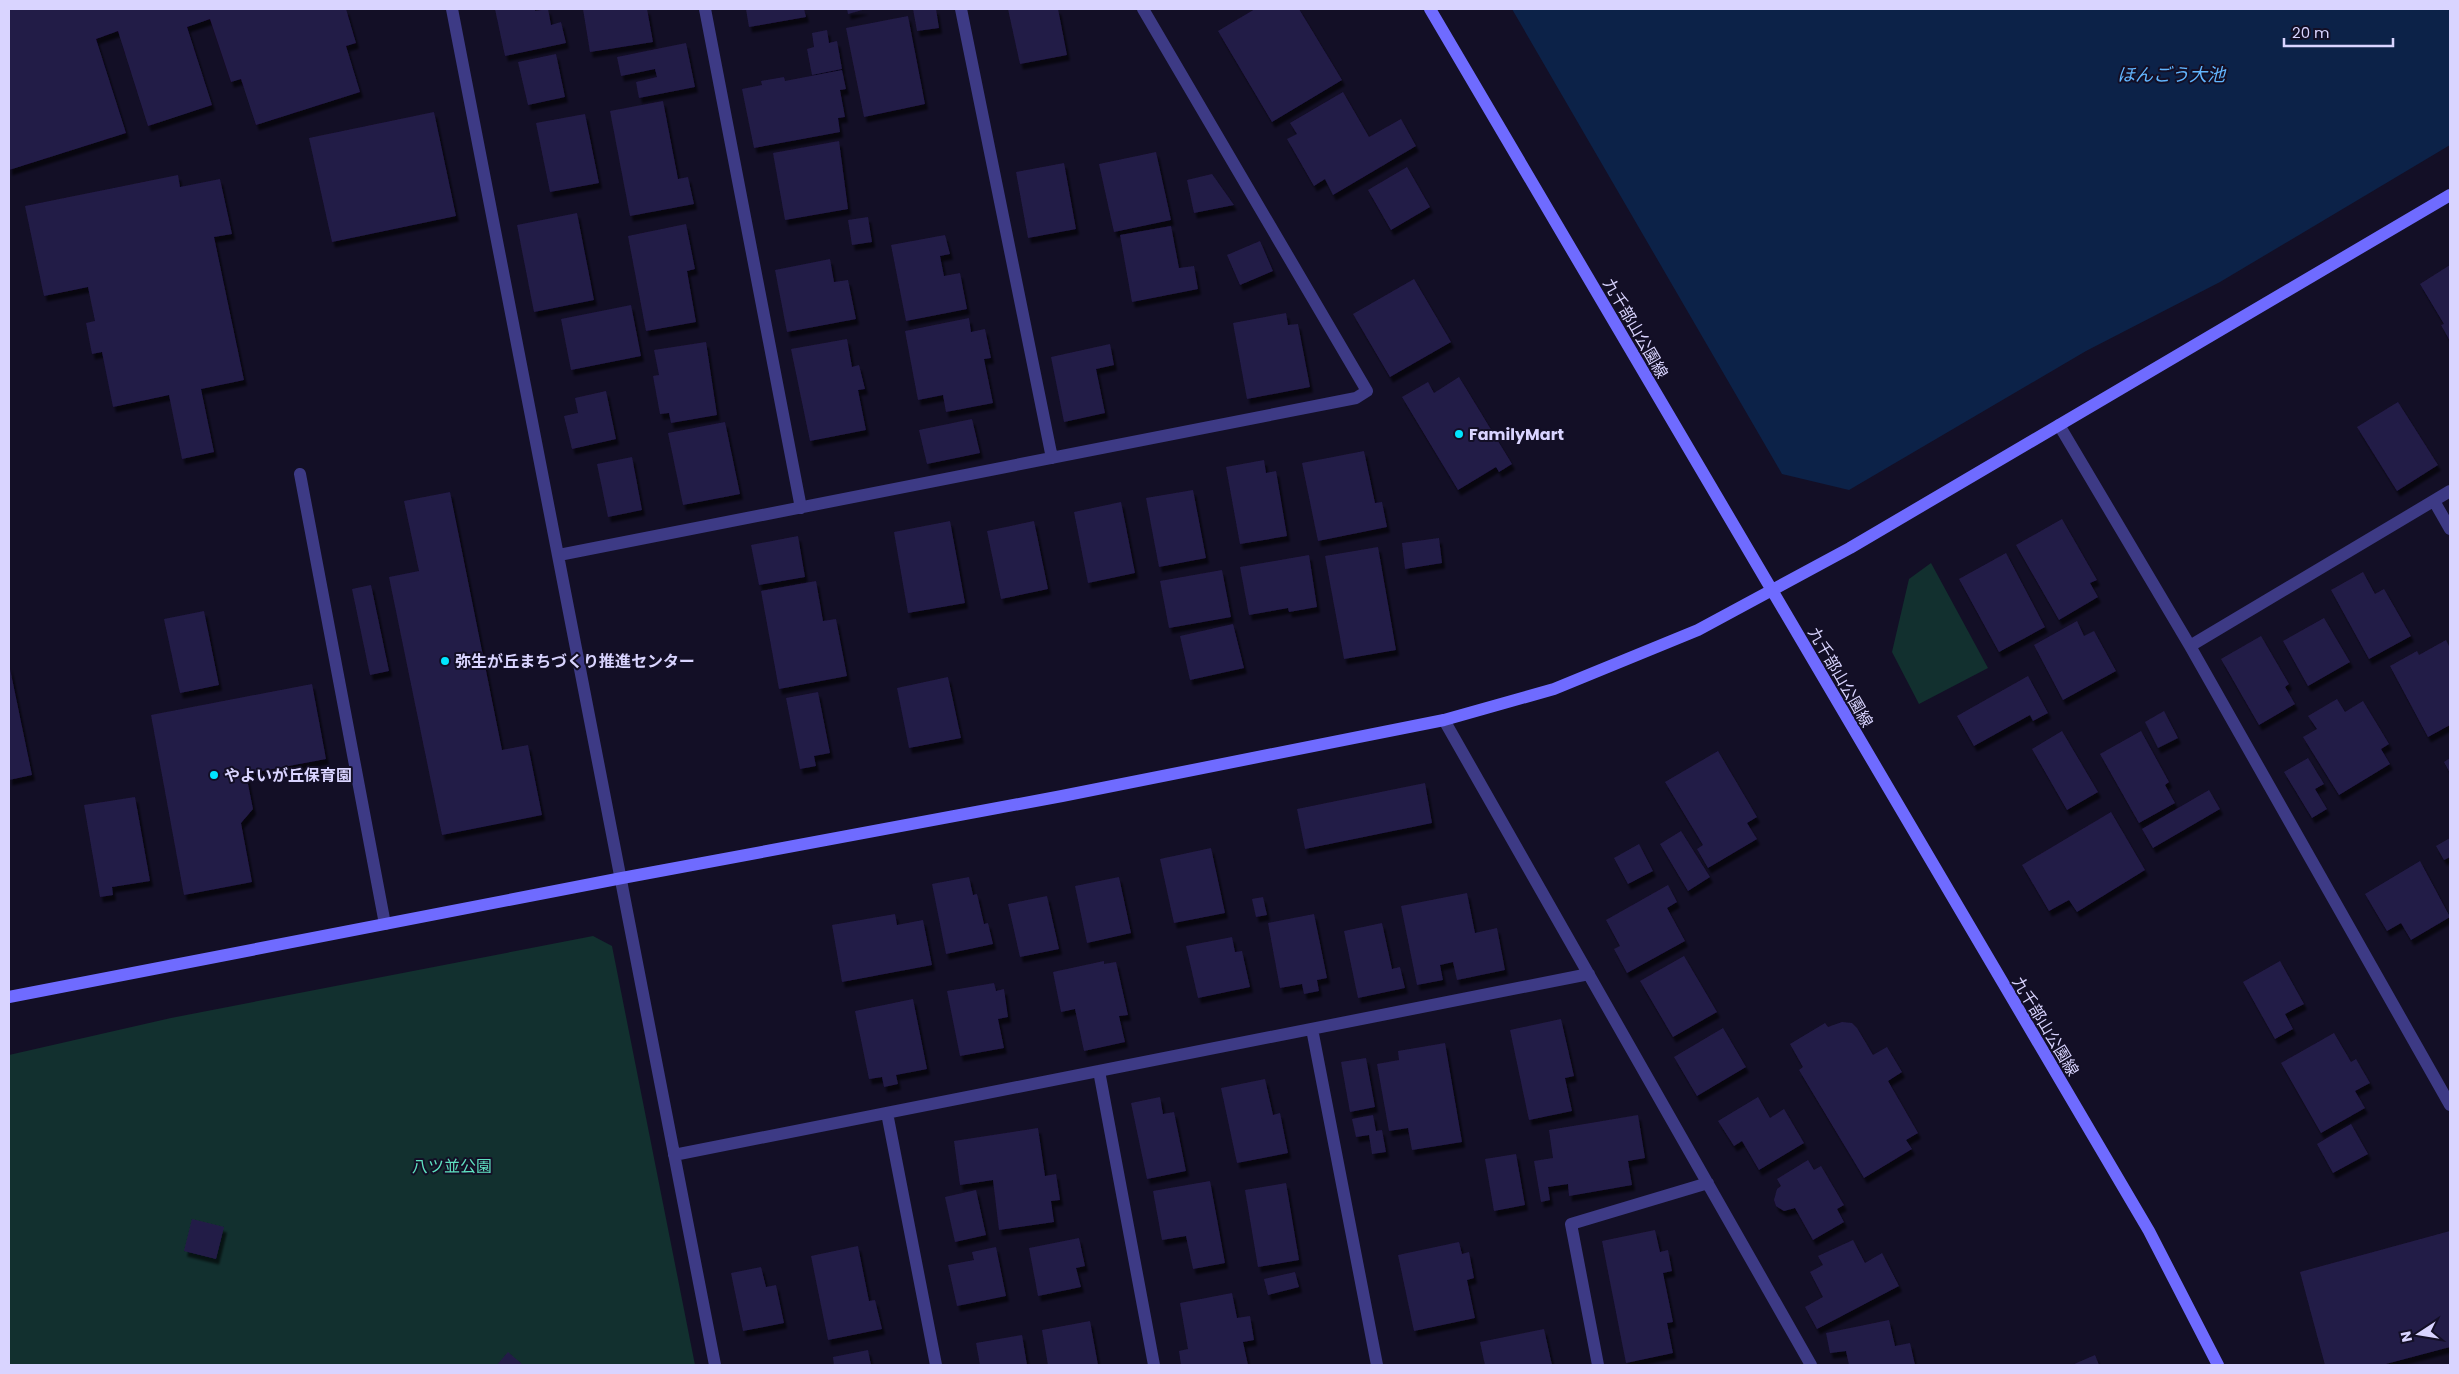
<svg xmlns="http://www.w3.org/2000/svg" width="2459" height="1374" font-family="Poppins,'Noto Sans JP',sans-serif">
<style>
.green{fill:#12302f}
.water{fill:#0c2248}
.building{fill:#241b47;filter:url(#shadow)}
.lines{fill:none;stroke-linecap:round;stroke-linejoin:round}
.lane{stroke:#3d3a85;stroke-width:12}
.street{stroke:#3d3a85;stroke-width:12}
.secondary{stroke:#6f6bff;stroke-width:12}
.poi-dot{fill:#00e5ff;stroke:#130f26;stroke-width:2}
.labels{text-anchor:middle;stroke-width:4;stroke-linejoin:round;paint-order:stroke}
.street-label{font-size:16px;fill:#d9d4ff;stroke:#130f26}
.poi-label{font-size:16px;font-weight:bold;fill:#d9d4ff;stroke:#130f26;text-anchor:start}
.park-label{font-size:16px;fill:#5fe0c0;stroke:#130f26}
.water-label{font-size:18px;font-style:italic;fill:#62b6ff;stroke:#130f26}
</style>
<defs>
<filter id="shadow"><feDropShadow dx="3" dy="5.5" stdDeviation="1" flood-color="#0009"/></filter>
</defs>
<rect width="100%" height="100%" fill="#130f26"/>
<!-- green -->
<path class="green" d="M1931,563L1988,668L1919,704L1892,652L1909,579Z
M593,936L612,946L695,1365H9V1055L171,1018Z"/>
<!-- water -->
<path class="water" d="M1512,9H2450V145L2220,282L2086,351L1849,490L1782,474Z"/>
<!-- building -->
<path class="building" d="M9,9H346L356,43L346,46L360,92L256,125L241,79L231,82L210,19L187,27L212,105L148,126L118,31L96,39L126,133L9,170Z
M495,9H535V11L548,9L551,25L561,22L566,43L505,56Z
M583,9H647L653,42L590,52Z
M746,9H804L806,17L749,27Z
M847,9H866L848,14Z
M913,9H936L939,28L917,31Z
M1008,9H1058L1067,55L1020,64Z
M1255,9H1299L1342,80L1272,122L1218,31Z
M908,16L925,104L864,117L846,28Z
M827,30L829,43L837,41L842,69L812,75L807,49L814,47L812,33Z
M686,43L695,87L639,98L636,82L657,77L655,69L621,76L617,57Z
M556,54L565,97L528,105L518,62Z
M842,70L846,89L840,90L845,117L838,118L840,132L754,148L742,89L762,85L761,81L784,77L785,81Z
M1343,92L1369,137L1401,119L1416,146L1333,195L1325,179L1314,186L1287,139L1297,134L1290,123Z
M663,101L678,179L688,177L694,204L630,216L610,111Z
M434,112L456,216L332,242L309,138Z
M585,114L599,183L550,192L536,123Z
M839,141L848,209L785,220L773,153Z
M1156,152L1171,220L1114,232L1099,164Z
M1064,163L1076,229L1028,238L1016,172Z
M1407,167L1430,207L1391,230L1368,190Z
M1212,174L1234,205L1194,213L1187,180Z
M178,175L180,187L220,179L232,234L214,237L244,380L201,389L214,452L182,459L169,395L113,407L102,352L92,354L86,323L95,321L88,287L44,296L25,206Z
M577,213L594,300L534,312L517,225Z
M868,217L872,242L852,245L848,220Z
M686,224L695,269L687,271L696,322L646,331L628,236Z
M1171,226L1179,268L1194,266L1198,289L1132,302L1120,235Z
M945,235L950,254L940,256L944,276L960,273L967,309L906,321L891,245Z
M1260,241L1273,271L1240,285L1227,255Z
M830,259L834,282L848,280L856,319L787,332L775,270Z
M2450,265V341L2441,325L2444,324L2420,284Z
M1414,279L1451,342L1390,377L1353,314Z
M631,305L641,356L571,370L561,319Z
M1286,313L1288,325L1298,324L1310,387L1247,399L1233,323Z
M969,318L971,332L985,329L991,358L984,359L993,403L946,412L943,395L918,400L905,331Z
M847,339L852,367L859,365L865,389L858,390L866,430L810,441L791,349Z
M706,342L717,415L671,423L669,413L660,414L653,376L659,375L654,350Z
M1110,344L1114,365L1096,369L1105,413L1064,422L1051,357Z
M1459,377L1512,464L1499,472L1496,467L1458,490L1402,397L1428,382L1434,393Z
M606,391L616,439L572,449L564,416L578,413L575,398Z
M2398,402L2438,465L2397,491L2357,427Z
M972,419L980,453L927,464L919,430Z
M725,422L740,494L683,505L668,433Z
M1364,451L1375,503L1382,502L1387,527L1318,541L1302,463Z
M632,457L642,510L608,517L597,464Z
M1264,460L1266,473L1276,471L1287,536L1240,544L1226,467Z
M1193,490L1206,558L1159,567L1146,498Z
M450,492L502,750L528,745L542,815L442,835L389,577L419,571L404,501Z
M1121,502L1135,573L1088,583L1074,512Z
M2062,519L2097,580L2090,583L2098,597L2059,620L2016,545Z
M950,521L965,603L908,613L894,532Z
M1034,521L1048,589L1001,599L987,531Z
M798,536L805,577L759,585L751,545Z
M1439,538L1442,563L1405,569L1402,543Z
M1378,547L1396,650L1344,659L1325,556Z
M2006,553L2045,627L1999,652L1959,579Z
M1309,555L1317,607L1289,612L1288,608L1249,615L1240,567Z
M1222,570L1231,617L1169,628L1160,581Z
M2363,572L2375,594L2384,589L2411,636L2369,659L2331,590Z
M816,581L823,621L836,619L847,676L779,689L761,591Z
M371,585L389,671L370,675L352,589Z
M204,611L219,685L180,693L164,619Z
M2324,618L2350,662L2308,686L2283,641Z
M2077,621L2084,636L2094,631L2116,671L2063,700L2034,645Z
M1233,624L1244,668L1190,680L1180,636Z
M2261,636L2289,684L2285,687L2295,704L2259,725L2221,659Z
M2446,640L2450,648V725L2428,737L2390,666L2417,651L2419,655Z
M9,664L32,775L9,780Z
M2028,676L2048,713L2033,721L2030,715L1974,746L1957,716Z
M948,677L961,738L909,748L897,688Z
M312,684L326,759L246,774L253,809L241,823L252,882L184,895L151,715Z
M818,692L830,753L814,756L816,766L800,769L786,698Z
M2337,699L2345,712L2363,701L2389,744L2381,749L2390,764L2339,795L2303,737L2317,729L2308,716Z
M2164,711L2178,738L2158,748L2145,722Z
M2062,731L2098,792L2067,810L2032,749Z
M2141,731L2169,782L2165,785L2175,803L2139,823L2100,754Z
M1718,751L1757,817L1747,823L1757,839L1708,868L1697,849L1703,845L1665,782Z
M2308,758L2324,784L2315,789L2327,809L2312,818L2284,772Z
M2450,758V773L2444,762Z
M1425,783L1432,823L1305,849L1297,809Z
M2209,790L2220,809L2153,848L2142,829Z
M135,797L150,881L112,887L113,895L100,897L84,805Z
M2111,812L2145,870L2077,912L2069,900L2049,911L2022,865Z
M1681,831L1710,877L1688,891L1660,844Z
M2450,838V857L2444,860L2436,846Z
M1639,844L1653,871L1628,884L1614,858Z
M1211,848L1225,913L1174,923L1160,859Z
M2420,861L2450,917L2411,940L2401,923L2387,931L2365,894Z
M969,877L973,895L977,894L984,924L988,923L993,944L946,954L932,884Z
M1119,877L1131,933L1087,943L1075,886Z
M1668,885L1677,902L1667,908L1685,941L1627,973L1614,949L1620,946L1606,920Z
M1467,893L1475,933L1497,928L1505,970L1457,980L1453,962L1440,965L1443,980L1417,985L1401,906Z
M1047,896L1059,949L1020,957L1008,904Z
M1263,897L1267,915L1256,917L1252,899Z
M895,914L897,925L923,920L932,965L842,982L832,925Z
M1314,914L1327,978L1317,980L1319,991L1304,994L1302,984L1280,988L1268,923Z
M1382,923L1392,969L1400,967L1405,988L1358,998L1344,931Z
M1232,937L1235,952L1242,951L1250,987L1198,998L1186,946Z
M1684,956L1717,1012L1673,1037L1640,981Z
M1104,961V964L1116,962L1128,1015L1119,1016L1125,1042L1084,1051L1075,1009L1061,1012L1053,972Z
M2280,961L2304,1004L2285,1014L2293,1029L2275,1039L2243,982Z
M994,983L996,991L1004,989L1008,1017L998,1019L1004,1048L960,1056L947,991Z
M913,999L927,1069L896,1075L898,1084L884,1087L882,1077L869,1079L855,1011Z
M1561,1019L1574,1076L1565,1078L1572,1111L1529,1120L1510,1030Z
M1842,1022L1852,1023L1857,1028L1873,1055L1887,1047L1902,1072L1888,1081L1918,1133L1906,1140L1912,1149L1864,1178L1799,1070L1803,1067L1790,1044L1825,1023L1828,1027Z
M1723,1028L1746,1067L1697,1096L1674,1057Z
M2334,1033L2351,1062L2356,1059L2370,1083L2355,1091L2365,1108L2321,1133L2281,1063Z
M1445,1043L1462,1142L1412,1150L1408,1128L1389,1131L1377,1064L1399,1060L1398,1051Z
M1366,1058L1375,1107L1350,1112L1341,1062Z
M1265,1079L1273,1115L1280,1113L1288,1153L1237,1163L1221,1088Z
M1160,1097L1163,1114L1174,1112L1186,1171L1147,1179L1131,1103Z
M1758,1097L1770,1118L1784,1109L1804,1143L1759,1170L1742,1141L1734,1146L1718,1121Z
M1373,1115L1376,1131L1382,1130L1386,1152L1372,1154L1369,1135L1356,1137L1352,1119Z
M1638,1115L1645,1158L1628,1161L1632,1185L1569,1196L1568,1184L1548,1187L1550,1200L1541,1202L1534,1161L1553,1158L1549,1130Z
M2351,1124L2368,1154L2333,1173L2317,1144Z
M1038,1128L1045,1176L1056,1174L1060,1200L1051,1201L1054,1222L999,1230L993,1180L960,1185L954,1141Z
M1516,1154L1525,1205L1494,1211L1485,1159Z
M1808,1160L1814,1170L1821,1166L1844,1205L1837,1209L1844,1222L1813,1240L1795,1208L1784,1211L1776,1206L1774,1200L1777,1189L1781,1186L1777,1179Z
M1210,1181L1225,1263L1193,1269L1186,1236L1162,1240L1153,1191Z
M1286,1183L1299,1260L1258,1267L1245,1190Z
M976,1190L986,1235L955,1242L945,1197Z
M192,1219L224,1227L216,1259L184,1251Z
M1655,1230L1660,1252L1668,1250L1672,1271L1663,1273L1673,1322L1667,1323L1673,1353L1626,1363L1602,1241Z
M2450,1231V1347L2382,1365H2325L2300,1272Z
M1079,1238L1085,1266L1076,1268L1081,1287L1038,1296L1029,1248Z
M1853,1240L1865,1263L1882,1253L1899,1286L1817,1329L1805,1307L1823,1297L1810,1272L1823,1265L1818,1256Z
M1459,1242L1462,1254L1469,1252L1474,1278L1467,1280L1475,1318L1414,1331L1398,1255Z
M858,1246L869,1301L875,1300L882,1329L828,1340L811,1256Z
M996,1247L1006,1296L957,1306L948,1265L974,1260L972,1252Z
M761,1267L766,1287L776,1285L784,1323L743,1331L731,1273Z
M1295,1272L1299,1287L1268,1295L1264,1279Z
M1232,1293L1237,1318L1250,1316L1254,1340L1243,1342L1248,1365H1181L1179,1351L1188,1349L1180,1303Z
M1889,1320L1895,1346L1910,1343L1915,1365H1849L1846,1351L1830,1353L1826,1333Z
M1090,1321L1098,1365H1048L1042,1330Z
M1544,1329L1552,1365H1485L1480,1342Z
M1022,1335L1027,1365H980L976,1343Z
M868,1350L871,1365H834L833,1357Z
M508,1352L523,1365H497Z
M2095,1355L2099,1365H2072Z"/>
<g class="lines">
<!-- lane -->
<path class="lane" d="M300,474L385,924"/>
<!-- street -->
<path class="street" d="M452,9L715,1365
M705,9L801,508
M961,9L1052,458
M2059,425L2190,646L2450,1105
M2434,501L2450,529
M559,555L1356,398L1367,391L1143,9
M2190,646L2450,491
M1444,720L1811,1365
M1312,1029L1377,1365
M1099,1071L1154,1365
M887,1113L936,1365
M674,1155L1589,974
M1598,1365L1571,1224L1708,1183"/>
<!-- secondary -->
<path class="secondary" d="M1430,9L2149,1231L2218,1365
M9,997L622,878L1062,796L1444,720L1554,689L1698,630L1850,548L2450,195"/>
</g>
<!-- markers -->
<g class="poi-dot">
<circle cx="1459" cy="434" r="5"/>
<circle cx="445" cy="661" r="5"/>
<circle cx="214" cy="775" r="5"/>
</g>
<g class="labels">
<!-- street labels -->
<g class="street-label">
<text transform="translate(1636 328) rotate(60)" y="6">九千部山公園線</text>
<text transform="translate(1841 677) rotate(60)" y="6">九千部山公園線</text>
<text transform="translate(2046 1026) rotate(59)" y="6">九千部山公園線</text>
</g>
<!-- poi labels -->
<g class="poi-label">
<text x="1469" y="440">FamilyMart</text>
<text x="455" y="667">弥生が丘まちづくり推進センター</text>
<text x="224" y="781">やよいが丘保育園</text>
</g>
<!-- park labels -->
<g class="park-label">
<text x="452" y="1172">八ツ並公園</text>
</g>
<!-- water labels -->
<g class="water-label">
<text x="2171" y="81">ほんごう大池</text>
</g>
</g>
<!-- border -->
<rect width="2459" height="1374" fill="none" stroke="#d9d4ff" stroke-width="20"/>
<!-- north arrow -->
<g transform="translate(2419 1334) rotate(258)" stroke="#130f26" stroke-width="4" paint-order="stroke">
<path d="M0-4L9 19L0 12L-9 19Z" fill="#d9d4ff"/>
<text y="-8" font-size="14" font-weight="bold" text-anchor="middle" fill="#d9d4ff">N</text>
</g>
<!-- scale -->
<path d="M2284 38v8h109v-8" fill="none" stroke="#d9d4ff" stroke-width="2.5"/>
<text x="2292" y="38" font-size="15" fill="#d9d4ff" stroke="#130f26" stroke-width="4" paint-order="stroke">20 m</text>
</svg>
